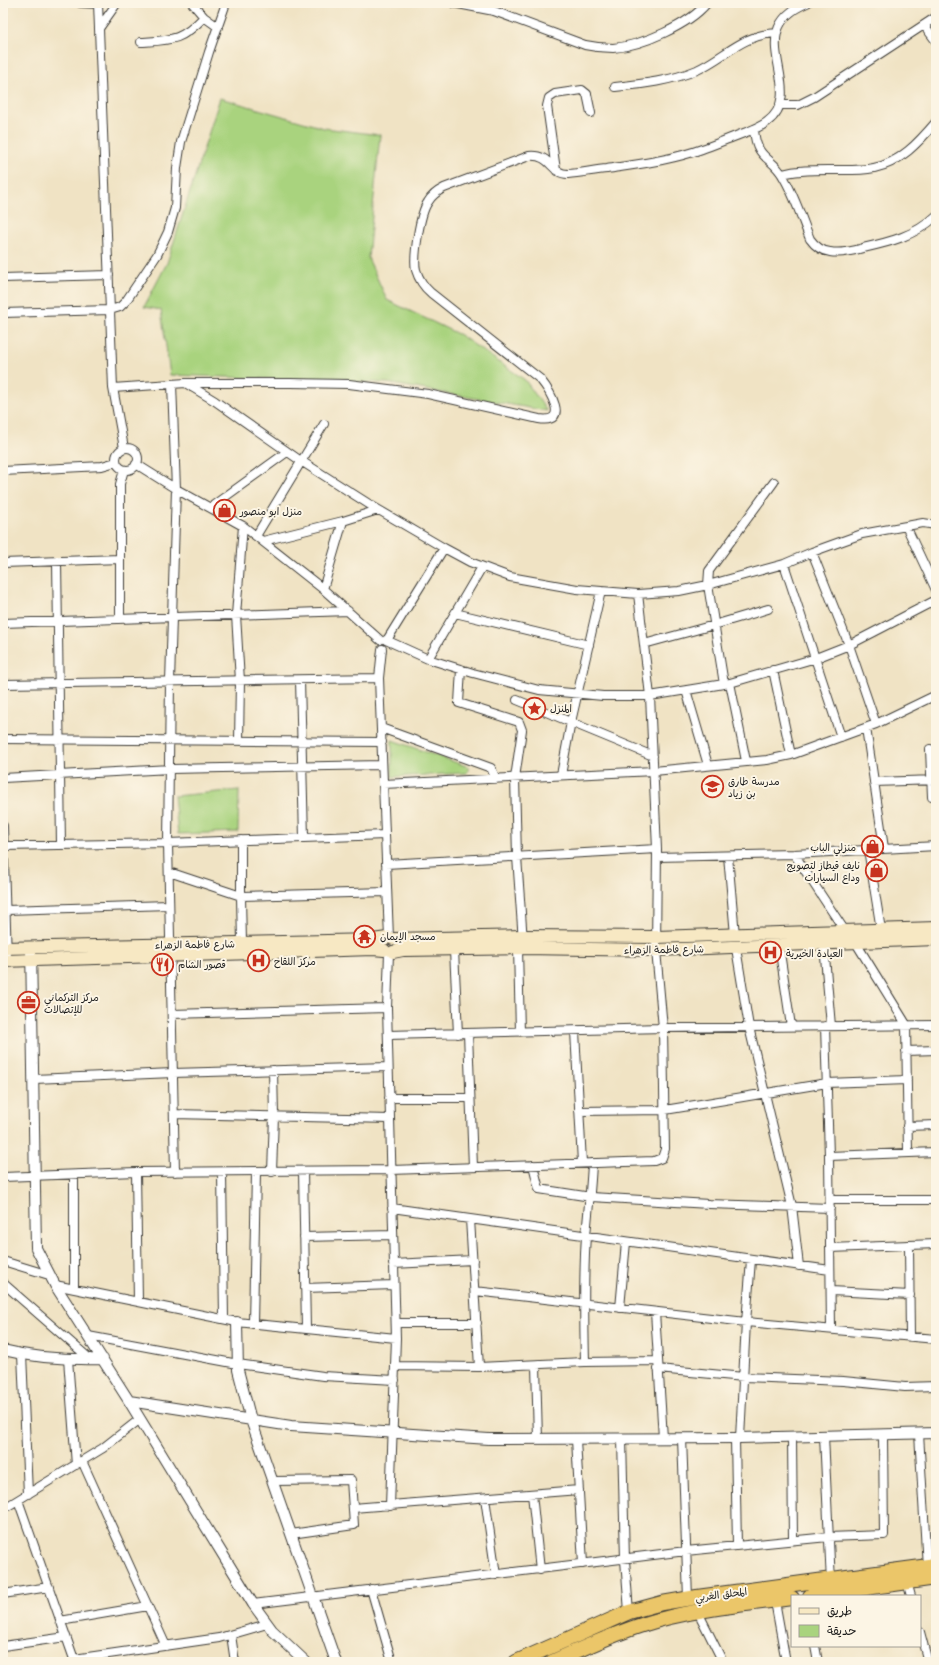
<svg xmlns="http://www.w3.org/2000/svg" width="939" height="1665" font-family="Mali,'Playpen Sans Arabic',sans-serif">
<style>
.green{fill:#a9d37e;stroke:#62784d}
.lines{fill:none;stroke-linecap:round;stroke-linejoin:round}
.minor-casing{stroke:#3c3a35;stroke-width:10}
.tertiary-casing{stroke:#3c3a35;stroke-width:12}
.secondary-casing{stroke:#3c3a35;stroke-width:14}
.trunk-casing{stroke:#3c3a35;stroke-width:16}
.minor{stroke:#fff;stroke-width:8}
.tertiary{stroke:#fff;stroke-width:10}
.secondary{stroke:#f7e8c3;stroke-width:12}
.trunk{stroke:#ebc669;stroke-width:14}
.labels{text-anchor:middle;stroke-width:4;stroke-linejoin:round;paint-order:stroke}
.poi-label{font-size:10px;fill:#1c1c1c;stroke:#fcf5e5;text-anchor:start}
.street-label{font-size:10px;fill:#1c1c1c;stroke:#fcf5e5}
</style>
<rect width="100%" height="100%" fill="#fcf5e5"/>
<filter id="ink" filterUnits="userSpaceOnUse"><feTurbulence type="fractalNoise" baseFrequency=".025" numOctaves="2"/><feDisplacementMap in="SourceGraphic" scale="8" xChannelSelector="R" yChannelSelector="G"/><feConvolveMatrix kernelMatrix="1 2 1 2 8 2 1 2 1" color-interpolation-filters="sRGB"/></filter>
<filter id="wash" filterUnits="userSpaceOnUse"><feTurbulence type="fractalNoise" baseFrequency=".012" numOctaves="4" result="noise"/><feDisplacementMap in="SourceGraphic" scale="16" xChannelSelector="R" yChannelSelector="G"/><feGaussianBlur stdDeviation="0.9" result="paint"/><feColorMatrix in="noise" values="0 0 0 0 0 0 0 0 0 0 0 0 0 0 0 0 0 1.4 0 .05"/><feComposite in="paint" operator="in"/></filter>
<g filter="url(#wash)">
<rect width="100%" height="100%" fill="#f0e3c4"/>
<!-- green -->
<path class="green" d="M220,98L324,128L380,135L368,258L387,300L460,335L525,380L547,411L387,383L170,375L161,310L144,307L167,263Z
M392,740L469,767L467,773L392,777Z
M239,790L238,832L178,834L174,796Z"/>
</g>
<g filter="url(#ink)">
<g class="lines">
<defs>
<path id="minor" d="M80,3L98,4
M98,3L113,388L124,448
M192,3L204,17L218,27
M453,3L494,11L585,45C594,47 603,48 613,48C641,46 689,25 707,3
M924,25L936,41
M100,27L117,3
M141,42C172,40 181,41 204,17
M615,87C643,84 671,81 697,70C725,57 743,34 777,33
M780,105H798L814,97L936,17
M754,129C756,161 773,156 784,178C795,197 802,219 810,239C815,246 821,251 830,252C841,254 853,251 863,248C890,242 915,236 936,216
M556,170L547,106L549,98L555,94L582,90L587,94L591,113
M782,174C797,170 812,170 828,170C843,170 859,171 874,168C900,163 919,142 936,122
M3,278L109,275
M3,313L110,310L120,307L126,301L157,255L168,232L175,208L177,168L181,142L209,52L226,3
M172,384L176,489L170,682L168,843L175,1172
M187,384L215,401L298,459L372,506L444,548L470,562L510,577L577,589L638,594L679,591L708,585L784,564L812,552L862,534L923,523L936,525
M113,388L186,383H291L349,384L428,394L539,419C571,424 549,390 540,379L431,293C424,287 419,280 416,270C413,257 420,213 428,202C432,195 438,191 444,188L529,156C552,154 550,174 568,174C581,173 595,170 607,169C639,164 672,160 702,149C714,145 725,140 736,136C746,132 758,129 767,122C810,90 739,31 807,3
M116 459a11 11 0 1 1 22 0a11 11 0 1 1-22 0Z
M136,464L176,489L243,526L323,589L380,640
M3,471L102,466L116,462
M211,507L287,452
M906,526L936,590
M256,536L324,424
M263,541L343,521L378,510
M812,552L849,645L876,724
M57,561L61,845
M3,563L120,559
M784,564L841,737
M323,589L343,521
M455,613L589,645
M120,618V484L124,470
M3,623L348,611
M386,640L428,659L473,673L539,690L603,696H650L730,683L816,658L849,645L936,600
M387,640L444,548
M644,644L714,625L768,609
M382,649L379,678L389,938
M428,659L482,567
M461,669L459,703L519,722L522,730L515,778L517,857L523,941
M773,670L791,755
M300,680L304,838
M730,683L746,761
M3,684L379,678
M724,684L708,585L709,571L774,482
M686,690L708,765
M517,700L653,756
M381,728L491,768L496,779
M866,728L884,848
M3,739L382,742
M239,741L240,681L236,615L243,526
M930,749L932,797
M561,775L571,722L601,591
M3,778L170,769L382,765
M874,782L936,780
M383,784L654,771L767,760L791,755L876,724L936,695
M3,826L7,960
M3,846L168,843L385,835
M868,849L881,930
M794,854L845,931L856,943L906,1024L908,1153
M728,856L735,935
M657,857L794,854L936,846
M386,864L657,849
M169,872L241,896V840
M6,910L169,905
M242,943L241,896L387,892
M824,945L831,1026
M779,946L791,1026
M518,948L520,1032
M736,948L749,1027L792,1206L799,1266
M454,950L458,1034
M389,953L387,1008L396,1338L390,1506
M172,1014L387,1008
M825,1026L829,1156L831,1329
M575,1031L582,1163
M468,1033L473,1167
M388,1035L663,1028L936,1025
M906,1051L936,1050
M34,1079L173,1073L388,1067
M389,1098H470
M579,1111L665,1110L827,1083L907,1080
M174,1114L390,1119
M907,1126L936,1125
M829,1156L936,1152
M533,1165L539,1189L591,1197L709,1204L830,1208
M303,1171L306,1328
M136,1172L138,1301
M222,1172L224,1319
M272,1172L274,1116L273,1070
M74,1176V1289
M3,1177L136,1172L391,1170L654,1161L662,1158L665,1149L663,1028L656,950L657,849L650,696L638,594
M830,1200H936
M392,1208L830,1270
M470,1219L479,1367
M304,1237L393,1235
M909,1245L910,1337
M830,1248L936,1244
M3,1261L49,1275
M393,1264L473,1260
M3,1283L90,1359
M55,1285L237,1322L396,1338
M305,1288L394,1285
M475,1291L746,1322L936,1339
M831,1291L910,1295
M620,1308L626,1242
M655,1312L663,1438
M396,1323H477
M253,1324L256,1172
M88,1336L238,1364L323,1376L395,1380
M22,1354L28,1494
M68,1359L76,1465
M585,1362C584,1320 583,1278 586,1236C588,1212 591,1187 592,1163
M536,1365L538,1439
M396,1366L479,1367L585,1362L657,1361
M658,1369L744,1377L843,1381L905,1387L936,1386
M919,1434L927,1567
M792,1436L793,1540
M824,1436L831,1582
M682,1438L688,1598
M735,1438L737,1546
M740,1438L746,1322L751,1260
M576,1439L583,1564
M622,1439L625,1560L629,1612
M82,1461L166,1646
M273,1481L351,1480L354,1525L291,1534
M532,1494L540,1570
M485,1498L496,1575
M18,1500L75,1662
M353,1508L579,1490
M3,1509L103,1448L140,1419
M907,1582L911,1596
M371,1589L392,1662
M3,1594L49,1587
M775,1601L786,1662
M253,1604L686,1551L828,1537L884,1535L883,1435
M698,1612L723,1662
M60,1621L148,1606
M920,1632L928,1662
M231,1635L235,1662
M3,1646L66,1637
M815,1646L818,1662
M74,1659L219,1638L267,1624"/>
<path id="tertiary" d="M31,947L36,1248L55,1285L129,1401L253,1604L272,1630L306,1662
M237,1322L238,1370L251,1420L336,1662
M3,1350C35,1358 69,1360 103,1359
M129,1401L291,1426L489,1439L740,1438L936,1433"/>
<path id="secondary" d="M393,939L522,936L656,937L936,928
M3,948L373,940L387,938
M393,952L403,950L523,948L656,950L936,939
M3,961L373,949L384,950"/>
<path id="trunk" d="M810,1596L936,1578
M516,1662L629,1612L662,1603L697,1597L936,1565
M552,1662C583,1648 613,1634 645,1624C692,1609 743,1605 792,1598"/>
</defs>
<!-- minor casing -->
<use href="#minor" class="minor-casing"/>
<!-- tertiary casing -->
<use href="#tertiary" class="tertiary-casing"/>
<!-- secondary casing -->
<use href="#secondary" class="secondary-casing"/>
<!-- trunk casing -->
<use href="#trunk" class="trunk-casing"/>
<!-- minor -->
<use href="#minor" class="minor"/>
<!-- tertiary -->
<use href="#tertiary" class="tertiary"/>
<!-- secondary -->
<use href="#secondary" class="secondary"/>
<!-- trunk -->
<use href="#trunk" class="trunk"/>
</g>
</g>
<!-- icons -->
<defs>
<symbol id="shop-ring" viewBox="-11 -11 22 22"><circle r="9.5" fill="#fcf5e5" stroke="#c8321e" stroke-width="1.5"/><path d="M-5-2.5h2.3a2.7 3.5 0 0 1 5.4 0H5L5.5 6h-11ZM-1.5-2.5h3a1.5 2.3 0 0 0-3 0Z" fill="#c8321e"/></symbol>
<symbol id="sight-ring" viewBox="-11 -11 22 22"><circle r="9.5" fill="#fcf5e5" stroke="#c8321e" stroke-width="1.5"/><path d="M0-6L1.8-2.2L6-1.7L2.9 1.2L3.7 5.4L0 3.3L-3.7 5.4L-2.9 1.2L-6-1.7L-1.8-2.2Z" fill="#c8321e"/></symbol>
<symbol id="school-ring" viewBox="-11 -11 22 22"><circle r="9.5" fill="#fcf5e5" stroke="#c8321e" stroke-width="1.5"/><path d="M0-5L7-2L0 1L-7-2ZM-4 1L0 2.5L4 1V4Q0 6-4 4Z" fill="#c8321e"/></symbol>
<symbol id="temple-ring" viewBox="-11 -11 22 22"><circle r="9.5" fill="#fcf5e5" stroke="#c8321e" stroke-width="1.5"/><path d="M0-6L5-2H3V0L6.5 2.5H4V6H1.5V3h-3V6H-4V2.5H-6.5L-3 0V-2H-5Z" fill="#c8321e"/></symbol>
<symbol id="hospital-ring" viewBox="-11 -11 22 22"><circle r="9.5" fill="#fcf5e5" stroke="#c8321e" stroke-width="1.5"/><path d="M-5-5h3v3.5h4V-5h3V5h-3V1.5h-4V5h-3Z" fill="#c8321e"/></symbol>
<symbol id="restaurant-ring" viewBox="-11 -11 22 22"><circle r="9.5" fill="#fcf5e5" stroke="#c8321e" stroke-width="1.5"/><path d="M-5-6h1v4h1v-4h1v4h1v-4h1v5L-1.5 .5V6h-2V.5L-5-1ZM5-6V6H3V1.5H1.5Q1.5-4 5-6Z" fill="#c8321e"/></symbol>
<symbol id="office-ring" viewBox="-11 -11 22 22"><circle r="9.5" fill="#fcf5e5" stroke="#c8321e" stroke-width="1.5"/><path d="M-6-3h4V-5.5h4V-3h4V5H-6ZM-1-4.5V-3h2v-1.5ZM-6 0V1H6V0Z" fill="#c8321e"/></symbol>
</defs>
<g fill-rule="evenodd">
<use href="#shop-ring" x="212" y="498" width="25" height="25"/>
<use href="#sight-ring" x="522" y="696" width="25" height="25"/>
<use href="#school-ring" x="700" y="774" width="25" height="25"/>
<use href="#shop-ring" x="860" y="834" width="25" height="25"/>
<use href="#shop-ring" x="864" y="858" width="25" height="25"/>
<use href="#temple-ring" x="352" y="924" width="25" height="25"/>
<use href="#hospital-ring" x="758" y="940" width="25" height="25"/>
<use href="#hospital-ring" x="246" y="948" width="25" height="25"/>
<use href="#restaurant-ring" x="150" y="952" width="25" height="25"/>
<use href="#office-ring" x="16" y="990" width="25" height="25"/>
</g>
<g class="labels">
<!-- poi labels -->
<g class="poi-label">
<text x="240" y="515">منزل ابو منصور</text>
<text x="550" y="712">المنزل</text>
<text x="728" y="785">مدرسة طارق<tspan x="728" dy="12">بن زياد</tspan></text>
<text x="856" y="851" text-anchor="end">منزلي الباب</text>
<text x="860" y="869" text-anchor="end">نايف قيطاز لتصويج<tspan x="860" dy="12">وداع السيارات</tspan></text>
<text x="380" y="940">مسجد الإيمان</text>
<text x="786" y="957">العيادة الخيرية</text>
<text x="274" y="965">مركز اللقاح</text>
<text x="178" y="968">قصور الشام</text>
<text x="44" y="1001">مركز التركماني<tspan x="44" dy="12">للإتصالات</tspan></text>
</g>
<!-- street labels -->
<g class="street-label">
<text transform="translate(195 944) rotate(-1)" y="4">شارع فاطمة الزهراء</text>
<text transform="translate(664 949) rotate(-1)" y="4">شارع فاطمة الزهراء</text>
<text transform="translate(721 1594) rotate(-7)" y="4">المحلق الغربي</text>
</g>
</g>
<!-- margin -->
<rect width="939" height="1665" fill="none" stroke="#fcf5e5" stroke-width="16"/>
<!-- legend -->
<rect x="791" y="1595" width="130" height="52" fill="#fcf5e5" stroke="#a29e95"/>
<rect x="799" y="1608" width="20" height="6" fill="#f7e8c3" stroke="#a29e95"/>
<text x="827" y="1615" font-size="12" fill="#1c1c1c">طريق</text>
<rect x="799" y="1625" width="20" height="12" fill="#a9d37e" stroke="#a29e95"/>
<text x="827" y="1635" font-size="12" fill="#1c1c1c">حديقة</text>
</svg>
